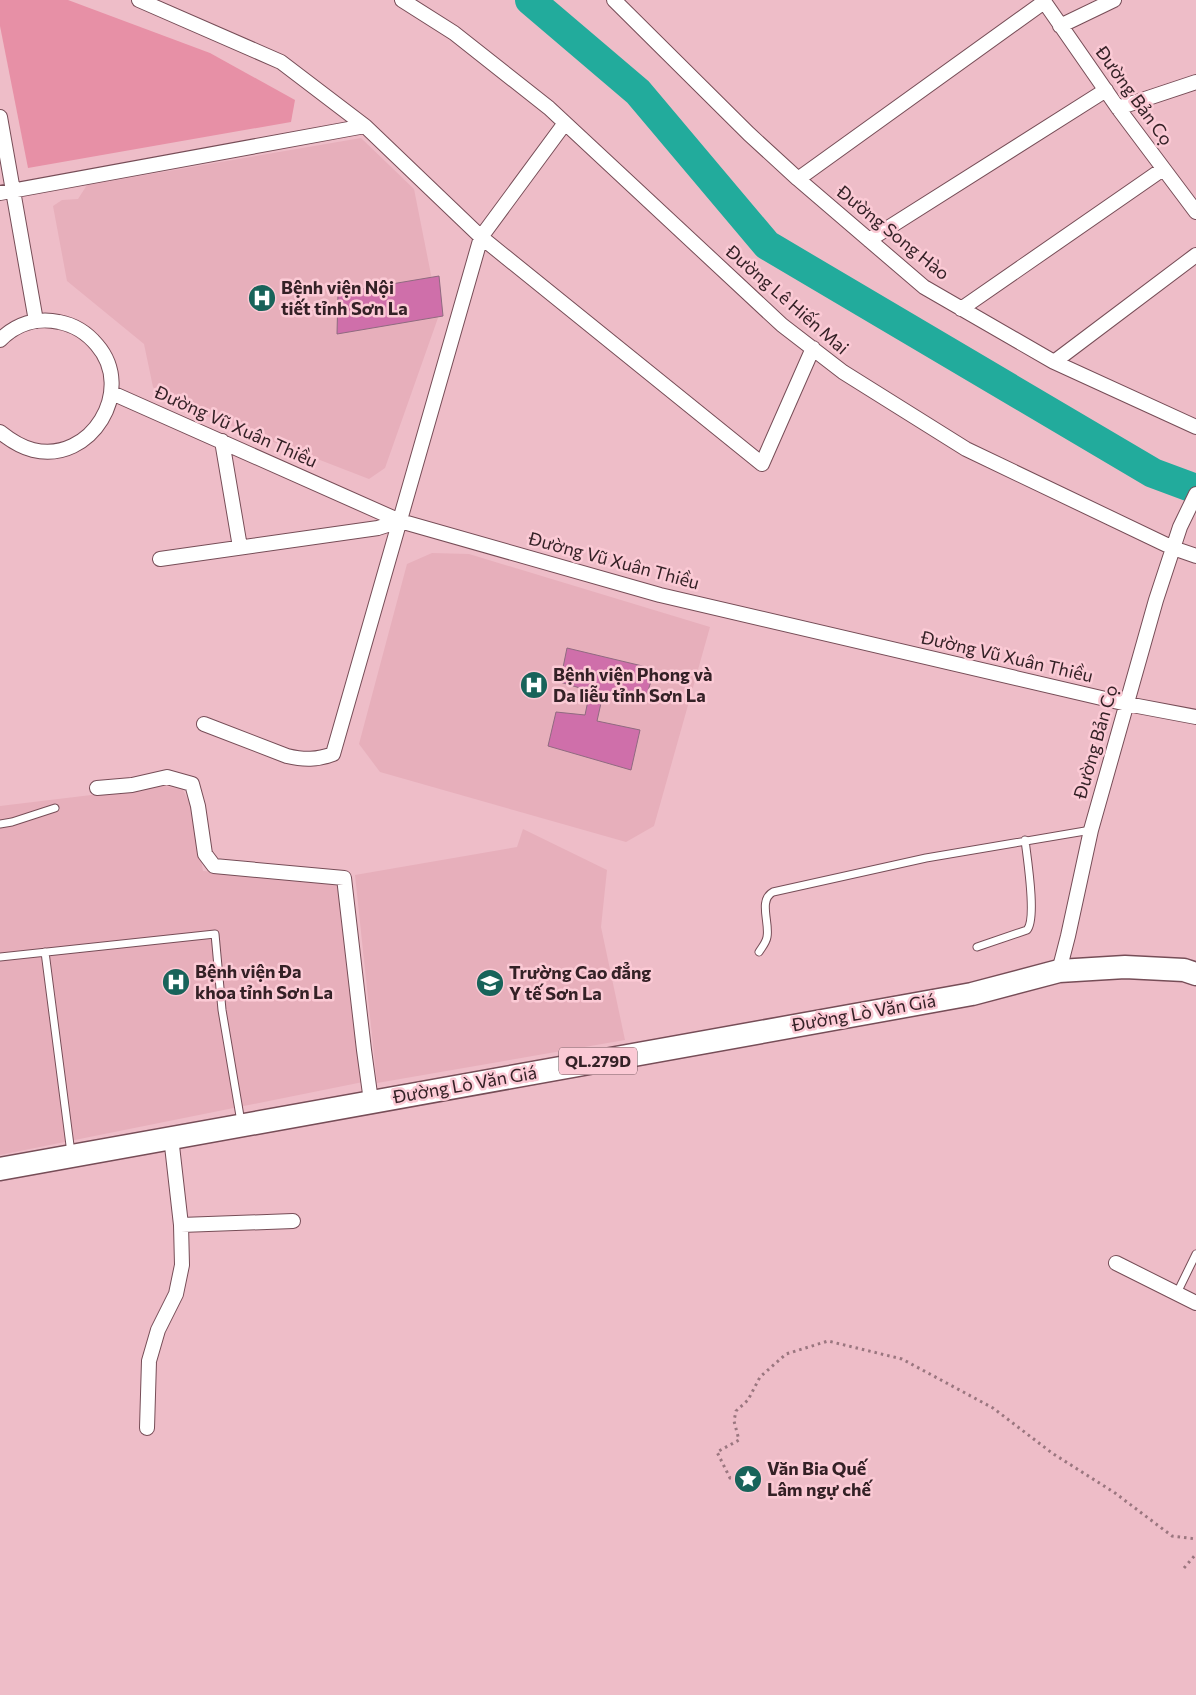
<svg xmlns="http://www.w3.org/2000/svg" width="1196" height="1695" font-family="Commissioner,sans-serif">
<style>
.built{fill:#e7afbb}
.green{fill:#e790a6}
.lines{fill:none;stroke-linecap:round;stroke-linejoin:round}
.river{stroke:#22ab9c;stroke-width:30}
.building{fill:#cf6faa;stroke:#906a80}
.service-casing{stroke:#764d57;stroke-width:9}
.minor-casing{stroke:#764d57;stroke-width:16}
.trunk-casing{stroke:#764d57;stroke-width:25}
.path{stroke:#9a767f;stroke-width:3;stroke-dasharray:2.5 4;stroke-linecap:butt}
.service{stroke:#fff;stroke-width:7}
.minor{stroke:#fff;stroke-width:14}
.trunk{stroke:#fff;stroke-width:22}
.labels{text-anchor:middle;stroke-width:5;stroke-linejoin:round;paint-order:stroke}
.shield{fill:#fbcad5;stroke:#70545a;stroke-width:1}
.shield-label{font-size:16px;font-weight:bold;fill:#342126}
.street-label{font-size:18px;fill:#342126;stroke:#fbcad5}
.poi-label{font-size:18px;font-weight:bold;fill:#342126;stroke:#fbcad5;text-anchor:start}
</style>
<rect width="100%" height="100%" fill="#eebdc8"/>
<!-- built -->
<path class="built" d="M361,138L414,189L439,315L385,468L369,479L165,400L153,387L144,344L67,281L53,206L62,200L78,199L87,185Z
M432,553L469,554L710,627L654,826L626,842L380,772L359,744L407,564Z
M166,786L183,790L192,808L203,871L339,882L363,1082L0,1155V806Z
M523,829L607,870L601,927L625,1040L377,1083L355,875L517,847Z"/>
<!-- green -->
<path class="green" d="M0,0H68L210,53L295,100L291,122L28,168L0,26Z"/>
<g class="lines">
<!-- river -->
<path class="river" d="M530,0L638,92L767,245L1153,473L1196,489"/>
</g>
<!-- building -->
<path class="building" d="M439,276L443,316L337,334L338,293Z
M567,648L655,669L645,700L603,694L597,721L640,730L631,770L548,746L556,712L585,715L590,691L560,682Z"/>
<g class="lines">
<defs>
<path id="service" d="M0,824L12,822L55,808
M977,947L1027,930C1037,919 1027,857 1025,840
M45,952L71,1153
M759,952C762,947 766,943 767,937C770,923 758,900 773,892L926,858L1091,830
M0,957L215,934L222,1010L241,1122
M1177,1293L1196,1254"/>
<path id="minor" d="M139,0L281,62L365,126L481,237L762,464L813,348
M402,0L454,33L549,108L782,325L843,372L966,449L1173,548L1196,556
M614,0L749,134L798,179L924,287L1054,362L1196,427
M1043,0L1118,108L1196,212
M1060,26L1114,0
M1118,108L1196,82
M0,117L36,321
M798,179L1044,2
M0,193L365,126
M869,240L1106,90
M961,309L1163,169
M0,340C16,324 37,317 59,322C75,325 87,333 97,345C136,390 91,464 33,450C20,447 10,440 0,432
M1054,362L1196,255
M112,393L400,521L660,595L1127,704L1196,717
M222,441L240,547
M160,559L378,528L400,521
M204,724L287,756C304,760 317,760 333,754L481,237L565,123
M97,788L132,785L167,777L192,784L198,806L205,854L214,866L344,878L364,1050L371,1101
M1059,971L1068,936L1091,830L1156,600L1180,527L1196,494
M181,1225L293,1221
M1116,1263L1196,1303
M147,1428L149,1361L158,1330L176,1294L182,1265L181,1225L171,1137"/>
<path id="trunk" d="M0,1169L972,994L1059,971L1125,967L1184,970L1196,974"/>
</defs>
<!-- service casing -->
<use href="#service" class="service-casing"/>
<!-- minor casing -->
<use href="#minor" class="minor-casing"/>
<!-- trunk casing -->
<use href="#trunk" class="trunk-casing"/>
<!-- path -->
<path class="path" d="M737,1476L730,1478L717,1452L739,1440L734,1421L736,1411L748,1400L760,1377L786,1354L828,1341L902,1359L993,1408L1052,1453L1115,1493L1172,1536L1196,1539
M1184,1568L1196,1554"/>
<!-- service -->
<use href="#service" class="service"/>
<!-- minor -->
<use href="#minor" class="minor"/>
<!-- trunk -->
<use href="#trunk" class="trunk"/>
</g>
<!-- icons -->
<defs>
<symbol id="hospital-disc" viewBox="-11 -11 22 22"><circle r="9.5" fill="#18635a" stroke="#fbcad5"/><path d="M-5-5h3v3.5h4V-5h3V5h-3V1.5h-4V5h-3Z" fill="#fff"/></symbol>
<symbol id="university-disc" viewBox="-11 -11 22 22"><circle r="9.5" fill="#18635a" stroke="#fbcad5"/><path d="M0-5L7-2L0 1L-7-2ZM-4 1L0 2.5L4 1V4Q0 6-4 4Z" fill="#fff"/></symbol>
<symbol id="sight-disc" viewBox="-11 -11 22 22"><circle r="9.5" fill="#18635a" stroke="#fbcad5"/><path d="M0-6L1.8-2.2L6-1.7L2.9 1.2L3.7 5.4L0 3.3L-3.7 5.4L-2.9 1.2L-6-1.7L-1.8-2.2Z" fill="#fff"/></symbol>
</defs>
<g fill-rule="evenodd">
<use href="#hospital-disc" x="246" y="282" width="32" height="32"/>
<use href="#hospital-disc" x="518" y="669" width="32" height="32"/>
<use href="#hospital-disc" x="160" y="966" width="32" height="32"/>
<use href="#university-disc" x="474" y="967" width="32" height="32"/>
<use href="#sight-disc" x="732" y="1463" width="32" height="32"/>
</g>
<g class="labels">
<!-- shield labels -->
<rect class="shield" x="559" y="1047.5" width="78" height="27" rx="4"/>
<g class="shield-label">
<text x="598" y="1067">QL.279D</text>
</g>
<!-- street labels -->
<g class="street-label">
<text transform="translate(1134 96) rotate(54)" y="6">Đường Bản Cọ</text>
<text transform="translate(893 233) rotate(39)" y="6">Đường Song Hào</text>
<text transform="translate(787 300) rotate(41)" y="6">Đường Lê Hiến Mai</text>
<text transform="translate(236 427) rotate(24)" y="6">Đường Vũ Xuân Thiều</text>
<text transform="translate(614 561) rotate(15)" y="6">Đường Vũ Xuân Thiều</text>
<text transform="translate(1007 657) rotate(13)" y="6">Đường Vũ Xuân Thiều</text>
<text transform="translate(1096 742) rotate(-74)" y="6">Đường Bản Cọ</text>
<text transform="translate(864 1013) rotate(-10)" y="6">Đường Lò Văn Giá</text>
<text transform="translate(465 1085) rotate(-10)" y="6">Đường Lò Văn Giá</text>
</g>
<!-- poi labels -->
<g class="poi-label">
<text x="281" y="294">Bệnh viện Nội<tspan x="281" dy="21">tiết tỉnh Sơn La</tspan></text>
<text x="553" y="681">Bệnh viện Phong và<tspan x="553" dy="21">Da liễu tỉnh Sơn La</tspan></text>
<text x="195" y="978">Bệnh viện Đa<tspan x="195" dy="21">khoa tỉnh Sơn La</tspan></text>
<text x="509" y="979">Trường Cao đẳng<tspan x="509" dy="21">Y tế Sơn La</tspan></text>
<text x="767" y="1475">Văn Bia Quế<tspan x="767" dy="21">Lâm ngự chế</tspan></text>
</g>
</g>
</svg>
